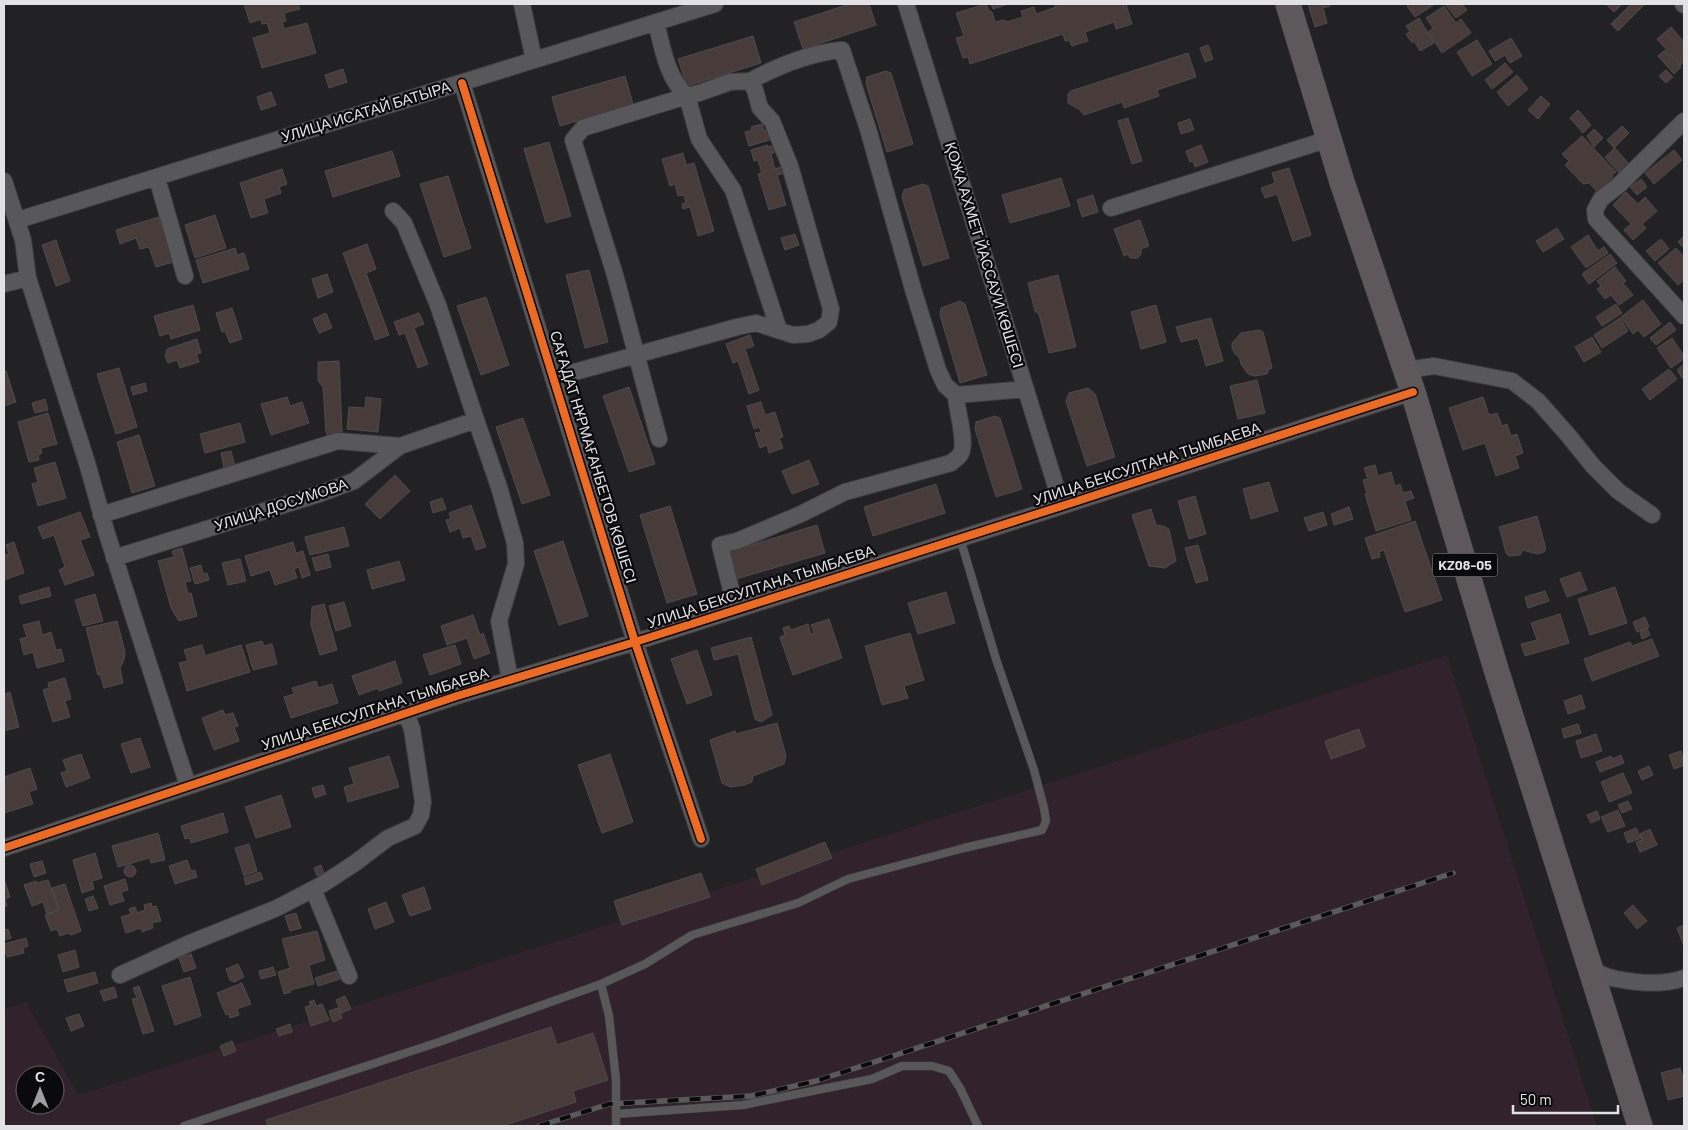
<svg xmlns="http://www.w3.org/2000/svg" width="1688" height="1130" font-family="Barlow,sans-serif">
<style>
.industrial{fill:#31222c;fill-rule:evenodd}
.building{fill:#483c3b;stroke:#4d4b4c}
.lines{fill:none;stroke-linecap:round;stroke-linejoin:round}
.service-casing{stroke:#3e3e40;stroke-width:9}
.minor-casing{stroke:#3e3e40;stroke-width:18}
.primary-casing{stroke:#3e3e40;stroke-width:26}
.service{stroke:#58585a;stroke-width:8}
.minor{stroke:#58585a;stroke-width:16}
.primary{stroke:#5e585b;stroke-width:25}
.rail-casing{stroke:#5a5a5b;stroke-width:5.5}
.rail{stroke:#0a0a0d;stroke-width:4;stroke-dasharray:11;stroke-linecap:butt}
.cycleway-casing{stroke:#0a0a0d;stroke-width:11}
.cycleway{stroke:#ed6a23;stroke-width:8}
.labels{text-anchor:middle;stroke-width:4.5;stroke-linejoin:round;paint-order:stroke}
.shield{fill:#0a0a0d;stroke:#a1a1a4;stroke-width:1}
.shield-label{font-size:14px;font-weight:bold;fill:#e2e2e5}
.street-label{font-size:15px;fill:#e2e2e5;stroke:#0a0a0d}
</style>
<rect width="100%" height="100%" fill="#222124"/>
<!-- industrial -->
<path class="industrial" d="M1447,655L1597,1126H4V1009L26,1002L78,1095ZM25,1075H55V1105H25Z"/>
<!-- building -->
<path class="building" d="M244,4H298L300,9L284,13L286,21L282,22L284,29L307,23L316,53L262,68L253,38L270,33L267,23L262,24L261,19L250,23Z
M850,4H869L876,25L803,49L794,22Z
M986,4L989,11L992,12L995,22L1004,20L1007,22L1023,17L1021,11L1034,7L1036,14L1056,7L1055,4H1126L1132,24L1116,29L1114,22L1085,32L1088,41L1072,46L1069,40L1065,41L1063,34L970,64L968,57L963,58L956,38L964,36L956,13Z
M991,4H1008L993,9Z
M1308,4H1329L1330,6L1323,8L1327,23L1315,27Z
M1410,4H1435L1415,17L1407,6Z
M1445,4H1462L1467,10L1456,18Z
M1606,4H1622L1614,12Z
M1631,4H1645L1618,31L1611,24Z
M1444,6L1456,23L1461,19L1471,33L1442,53L1428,32L1433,28L1426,18Z
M1419,18L1434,43L1420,51L1414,41L1412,43L1406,34L1410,32L1406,26Z
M1671,27L1684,42V62L1680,65L1657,39Z
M753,36L761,63L687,86L678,59Z
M1511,38L1522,56L1510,63L1505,55L1495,61L1489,51Z
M1477,40L1492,64L1472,76L1457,52Z
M1208,45L1213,59L1205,62L1200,48Z
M1665,50L1681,67L1674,74L1658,56Z
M1188,53L1196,77L1157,90L1159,96L1124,108L1122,102L1084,115L1080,110L1068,103V94L1071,91Z
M1505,63L1513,72L1492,89L1485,80Z
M343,69L347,82L329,88L325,75Z
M1666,70L1673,77L1666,83L1659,76Z
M886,71L891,73L913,144L887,152L866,84L867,77Z
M1517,75L1528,89L1508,106L1497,92Z
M625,76L633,104L560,126L552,97Z
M271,92L276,105L261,110L257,97Z
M1541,96L1550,104L1538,119L1528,110Z
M1578,110L1591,125L1583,133L1570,118Z
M1128,118L1142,161L1132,164L1118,121Z
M1190,119L1194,130L1181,134L1178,123Z
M762,124L764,131L770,129L773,139L749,146L745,132L752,130L751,127Z
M1622,126L1629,133L1614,148L1607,140Z
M1594,129L1603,138L1594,147L1587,136Z
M1582,136L1616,172L1612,175V184L1600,195L1589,183L1583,184L1565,165L1569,161L1562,154Z
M549,142L571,216L546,223L524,149Z
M768,145V147L775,145L777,151L771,154L775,169L784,166L786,173L777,175L786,205L769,210L758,174L762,173L758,160L754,161L751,150Z
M1201,145L1208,162L1195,167L1193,161L1190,162L1186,151Z
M1615,148L1629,164L1619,173L1605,157Z
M1674,150L1682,160L1654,184L1645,173Z
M392,151L400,176L333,197L325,171Z
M683,153L686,165L694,163L714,231L698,236L690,207L683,209L682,204L686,203L684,195L678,196L675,184L670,186L662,159Z
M1289,168L1311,235L1293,241L1277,194L1265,198L1261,188L1275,183L1272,173Z
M282,169L287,184L279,187L281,193L264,199L268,213L251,218L240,183Z
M448,176L471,248L444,257L420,184Z
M1061,178L1070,206L1010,223L1002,195Z
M1641,179L1647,187L1637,195L1630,187Z
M923,184L928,186L949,258L923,266L902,197L904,190Z
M1626,192L1638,204L1645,197L1657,211L1642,224L1646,228L1633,240L1624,230L1631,224L1613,205Z
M1093,195L1098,212L1082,217L1077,200Z
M215,215L226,248L195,258L185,225Z
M159,217L173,262L156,267L149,247L140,249L136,238L120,244L116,230Z
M1140,220L1149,246L1141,249V254L1138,258H1130L1128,254L1124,256L1114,229Z
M1557,228L1564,239L1543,252L1536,241Z
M795,234L799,245L785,250L781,238Z
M1588,235L1598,251L1604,247L1608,253L1586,268L1571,247Z
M1684,236V248L1678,242Z
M1661,239L1669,249L1655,261L1646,251Z
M56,240L70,281L56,286L42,245Z
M367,244L376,269L366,273L389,335L375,340L343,253Z
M235,248L237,255L244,253L249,269L203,283L196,260Z
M1676,248L1684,257V280L1678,285L1658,263Z
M1610,254L1617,263L1589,284L1582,274Z
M1615,267L1626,281L1623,283L1633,295L1619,305L1611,295L1605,299L1597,289L1601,286L1597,281Z
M589,270L608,342L585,348L566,275Z
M327,274L333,292L318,298L312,279Z
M1058,275L1076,347L1049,353L1039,314L1035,311L1028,283Z
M486,297L509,365L481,375L457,306Z
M1643,300L1661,324L1644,337L1638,330L1633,334L1621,317Z
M960,301L965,304L987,375L960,383L940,315L941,308Z
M1616,304L1622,313L1602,326L1596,317Z
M193,305L200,330L171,339L169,333L160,336L154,316Z
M1156,305L1166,342L1141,349L1131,312Z
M232,308L242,339L230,343L225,331L222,332L216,313Z
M326,313L332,328L319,333L313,319Z
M419,313L424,324L414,328L428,364L418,368L405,333L399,335L394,322Z
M1211,318L1223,361L1206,366L1198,338L1181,342L1176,327Z
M1620,318L1628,331L1602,348L1594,335Z
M1670,322L1676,330L1656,345L1650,338Z
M1259,330L1263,332L1272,368L1269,369L1267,374L1254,376L1248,374L1241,364L1239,357L1235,354L1232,348V343L1241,333Z
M750,335L754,346L745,349L759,390L749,394L738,361L733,363L726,344Z
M1592,337L1601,352L1584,362L1575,347Z
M1672,338L1684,356V359L1671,368L1657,348Z
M197,339L201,353L196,354L199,362L180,368L177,360L168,363L165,356L167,349Z
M339,361L342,432L329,437L326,432L323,387L318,381V362Z
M1684,364V376L1682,378L1677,370Z
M119,368L137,427L116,434L97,374Z
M1669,369L1677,379L1650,400L1642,389Z
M4,371H6L16,402L4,406Z
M1257,380L1265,413L1238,419L1230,386Z
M145,383L147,391L133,395L131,387Z
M629,387L655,464L629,472L603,396Z
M1088,388L1095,394L1115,457L1087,466L1066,401L1069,393Z
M287,397L290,406L302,402L309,423L271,435L261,404Z
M366,397L381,399L378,432L347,429L349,407L365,408Z
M1483,397L1489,415L1497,413L1502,426L1507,424L1511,436L1517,434L1523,453L1515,456L1519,468L1496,476L1485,443L1463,450L1449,408Z
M45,399L48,410L35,413L32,403Z
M761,402L765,415L775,412L783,437L779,438L783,448L769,453L767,445L760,448L755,433L761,432L759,427L754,429L747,406Z
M48,413L57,444L41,448L42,453L38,455L39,460L29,462L18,422Z
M995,416L1000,418L1022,489L996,497L975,429L976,422Z
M523,418L550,495L522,504L496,427Z
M240,423L245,442L205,453L200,434Z
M139,435L155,486L132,493L117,442Z
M231,451L236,470L225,473L221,453Z
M809,460L819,484L792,494L782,471Z
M55,462L66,498L38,506L32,484L38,482L34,468Z
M1375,465L1378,476L1391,472L1395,486L1400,484L1403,493L1411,491L1414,498L1405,501L1411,520L1376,531L1365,494H1367L1363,480L1368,479L1364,468Z
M395,475L410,491L380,519L365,504Z
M1269,482L1278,511L1251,519L1243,489Z
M936,484L945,513L873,536L864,507Z
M1195,496L1206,534L1189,539L1178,501Z
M442,498L446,509L433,513L430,502Z
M471,505L486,547L476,550L471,536L463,538L460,528L450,532L446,520L451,519L449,513Z
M670,506L697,594L667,603L640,515Z
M1349,507L1353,519L1334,525L1331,514Z
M1151,509L1156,525L1163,526L1169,529L1176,561L1165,568L1149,566L1132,515Z
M80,512L90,537L80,540L94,575L65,585L59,570L65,567L54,535L43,539L38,527Z
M1323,512L1327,525L1309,531L1304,518Z
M1537,516L1546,549L1544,552L1537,554L1523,550L1520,555L1509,556L1506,553L1499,527Z
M1415,521L1442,600L1405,612L1384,550L1379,552L1380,557L1372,559L1365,538Z
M817,525L825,553L736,579L728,552Z
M344,527L349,546L310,555L305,537Z
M563,541L588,616L559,625L534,551Z
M14,542L24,573L4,580V555L9,554L6,545Z
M293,542L296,553L303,551L310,575L302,578L299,567L294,569L297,578L275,585L270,570L251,576L245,556Z
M1198,545L1208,580L1196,583L1185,548Z
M182,548L191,581L185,582L188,594L191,593L197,616L179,621L171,608L158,561L174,557L172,551Z
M328,554L331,567L316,571L312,558Z
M240,559L246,581L228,585L222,563Z
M399,561L405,580L372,589L367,570Z
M201,565L203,574L207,573L209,580L195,584L190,568Z
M1580,572L1587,590L1567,597L1560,579Z
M49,587L51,596L21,604L19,596Z
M1615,587L1627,623L1590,635L1578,599Z
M1545,591L1549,601L1528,608L1525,597Z
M946,592L955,623L918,634L908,603Z
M95,594L103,621L83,626L75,600Z
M344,602L351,626L336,631L329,606Z
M324,604L337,650L320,655L311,625L312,607Z
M1560,614L1569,643L1525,656L1521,644L1537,640L1531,623Z
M473,615L480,635L483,633L490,653L474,659L467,638L447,645L441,626Z
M1645,617L1649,627L1637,632L1633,622Z
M829,619L842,658L793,675L780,637L785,635L783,628L789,626L791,630L808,624L811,634L814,633L811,625Z
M39,621L42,635L51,632L56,650L61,649L64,661L37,668L33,652L24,655L20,639L27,637L23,625Z
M117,621L125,652L124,660L120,668L123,683L104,688L100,674L98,675L86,628Z
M1647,628L1650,635L1642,639L1640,632Z
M910,633L924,680L904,686L908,698L882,705L865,646Z
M751,637L772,715L761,722L755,719L738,654L714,660L711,648Z
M1652,639L1659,656L1592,681L1584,659L1630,642L1632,646Z
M262,641L264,646L272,644L277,664L253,670L246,645Z
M202,645L205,656L241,645L250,672L187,691L179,663L188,661L184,650Z
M455,645L461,664L430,675L423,655Z
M697,650L712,695L687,704L671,659Z
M395,661L402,683L379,691L378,688L359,695L352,676Z
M65,678L71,699L65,701L70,717L53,722L43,690L49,688L48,683Z
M316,681L318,688L332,684L338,703L291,718L284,697L294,694L292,688Z
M10,692L19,727L4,731L5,735H4V694Z
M1581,695L1585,708L1568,714L1564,701Z
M223,710L225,715L233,713L238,726L234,727L239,741L214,750L202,718Z
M777,723L786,756L784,764L753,776L752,782L744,785L730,787L722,783L710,740L735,731L736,734Z
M1578,724L1581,733L1564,738L1562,729Z
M1359,729L1365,747L1331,759L1325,741Z
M1596,734L1602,751L1581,758L1576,741Z
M140,738L150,767L131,773L121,744Z
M1681,751L1684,765L1674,769L1669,755Z
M81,754L90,778L66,787L61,773L67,771L63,760Z
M610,754L633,822L602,833L578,765Z
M1621,755L1624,763L1600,772L1596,762L1611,756L1612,759Z
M389,756L399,787L348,802L344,787L354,784L349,768Z
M1649,766L1653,775L1642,780L1638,771Z
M30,768L37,789L29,792L33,804L4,813V777Z
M1623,773L1632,793L1609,802L1601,782Z
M323,785L326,794L315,798L312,788Z
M281,795L291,827L256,838L245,807Z
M1628,801L1632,809L1622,813L1618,805Z
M1618,810L1625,826L1608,832L1601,817Z
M1597,811L1600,819L1591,823L1587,815Z
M223,813L228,832L191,843L190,838L185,839L181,826Z
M1636,828L1641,838L1628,843L1624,833Z
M1650,829L1657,845L1640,852L1636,842L1642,840L1640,834Z
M158,833L165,860L151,863L149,858L118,867L112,846Z
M825,842L832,858L762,885L756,869Z
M249,844L257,871L244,876L235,848Z
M95,853L102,878L92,881L94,889L82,893L73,860Z
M187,860L191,871L195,870L197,877L175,884L169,866Z
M42,861L46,873L34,877L30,864Z
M321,865L324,874L317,876L314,868Z
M124 871a6 6 0 1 1 12 0a6 6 0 1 1-12 0Z
M260,872L263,879L246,885L244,878Z
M701,873L710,897L622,925L614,901Z
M4,879L10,897L5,899L7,906L4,907Z
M125,879L128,890L121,892L124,901L110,905L104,886Z
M48,880L59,910L47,914L43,902L32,906L24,885L36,881L37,883Z
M65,884L81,931L71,935L68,933L60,936L57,929L51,931L45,915L59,910L52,888Z
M424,887L431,909L410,916L402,895Z
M93,896L98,908L89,911L85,899Z
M386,902L394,922L375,929L368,909Z
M151,903L152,907L156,906L161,921L152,923L153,928L142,932L141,928L126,933L121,917L131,914L129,909L135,907L137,913L145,910L144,905Z
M1633,905L1647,921L1637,929L1624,913Z
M296,913L301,928L290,931L285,916Z
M1684,925V946L1677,928Z
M8,929L11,938L4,940V930Z
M317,931L325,960L309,965L314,984L290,990L291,992L284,994L278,972L290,968L282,939Z
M26,938L28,946L23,948L24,953L7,957L6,953L4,954V944Z
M75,950L79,967L63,972L58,955Z
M191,954L196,968L184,972L179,958Z
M238,964L244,977L234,982L230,980L226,969Z
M273,967L276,975L261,979L259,971Z
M337,971L340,979L318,986L315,978Z
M95,972L98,983L68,992L64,980Z
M190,977L201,1016L175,1025L162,986Z
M242,983L251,1004L237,1009L239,1015L230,1018L229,1014L226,1015L217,993Z
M139,986L154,1031L143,1034L132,999L137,998L133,988Z
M114,987L117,997L104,1001L100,991Z
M345,996L351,1009L341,1013L336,1000Z
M314,1000L316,1006L322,1004L329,1020L311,1026L305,1007L311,1005L309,1002Z
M338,1008L342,1018L333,1022L329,1011Z
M79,1014L84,1026L71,1031L66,1018Z
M290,1024L292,1032L279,1036L276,1029Z
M551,1027L557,1045L593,1033L608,1080L573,1091L576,1102L502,1126H268L266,1120Z
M232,1041L236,1051L224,1056L220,1046Z
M1680,1068L1683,1078H1684V1096L1668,1100L1661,1073Z"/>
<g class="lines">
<defs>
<path id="service" d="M601,984L609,1016L616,1080V1126
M616,1114L743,1105L872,1079L902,1066H932L949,1071L960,1088L978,1126
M184,1126L439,1042L601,984L645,964L692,935L798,903L848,879L964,848L1042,830L1046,821L1044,808L1034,770L996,659L960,538"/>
<path id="minor" d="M522,4L534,60
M906,4L1062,506
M1683,4L1684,5
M750,81C778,66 809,53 842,50L868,129L913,289L938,370L945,385L956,395
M462,83L635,642L701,839
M1684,121L1618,186L1601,199L1595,210L1596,219L1684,316
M157,178L185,276
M4,181L23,240L28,278L87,463L107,534L188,786
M1111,208L1329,139
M393,211L404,223L438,305L476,420
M18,220L715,4
M4,284L28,278
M1406,370L1434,366L1512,381L1538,401L1568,435L1593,466L1618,491L1652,515
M553,378L737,327L756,323L793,335L808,334L819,330L829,322L831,309L790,166L772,121L760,108L755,90L750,81L730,82L699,93L687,96C667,79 662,46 656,22
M659,439L615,275L573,140L583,128L687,96L699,139L733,190L779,330
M101,515L338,441L400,446
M114,558L319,494L354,481L400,446L476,420L499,487L515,543L516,564L499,621L510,680
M736,610L720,545L737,541L801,514L845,492L951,463C954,460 958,458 960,455C968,443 956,410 956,395L1026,389
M4,848L457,696L635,642L1062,506L1413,392
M313,889L349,976
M1590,970C1599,973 1608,978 1617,979C1637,983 1664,985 1684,978
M120,975L190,943L277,908L323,884L355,863L388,838L415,826L421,815L423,802L412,729L406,713"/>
<path id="primary" d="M1288,4L1342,182L1413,392L1496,669L1640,1126"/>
</defs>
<!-- service casing -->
<use href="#service" class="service-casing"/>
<!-- minor casing -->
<use href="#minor" class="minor-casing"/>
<!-- primary casing -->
<use href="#primary" class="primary-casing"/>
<!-- service -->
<use href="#service" class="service"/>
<!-- minor -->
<use href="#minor" class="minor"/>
<!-- primary -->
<use href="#primary" class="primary"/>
<defs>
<path id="rail" d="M539,1126L609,1104L751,1096L816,1081L1453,873"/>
</defs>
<!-- rail casing -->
<use href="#rail" class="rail-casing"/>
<!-- rail -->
<use href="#rail" class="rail"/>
<defs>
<path id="cycleway" d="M462,83L635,642L701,839
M4,848L457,696L635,642L1062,506L1413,392"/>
</defs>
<!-- cycleway casing -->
<use href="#cycleway" class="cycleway-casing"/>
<!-- cycleway -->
<use href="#cycleway" class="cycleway"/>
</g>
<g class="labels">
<!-- shield labels -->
<rect class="shield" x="1432.5" y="553.5" width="65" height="23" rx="4"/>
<g class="shield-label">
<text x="1465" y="570">KZ08-05</text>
</g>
<!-- street labels -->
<g class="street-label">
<text transform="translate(366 112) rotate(-17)" y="5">УЛИЦА ИСАТАЙ БАТЫРА</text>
<text transform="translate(984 255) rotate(73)" y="5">ҚОЖА АХМЕТ ЙАССАУИ КӨШЕСІ</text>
<text transform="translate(593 457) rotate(73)" y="5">САҒАДАТ НҰРМАҒАНБЕТОВ КӨШЕСІ</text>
<text transform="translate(1147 464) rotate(-18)" y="5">УЛИЦА БЕКСУЛТАНА ТЫМБАЕВА</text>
<text transform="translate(281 505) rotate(-18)" y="5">УЛИЦА ДОСУМОВА</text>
<text transform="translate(761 587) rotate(-18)" y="5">УЛИЦА БЕКСУЛТАНА ТЫМБАЕВА</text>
<text transform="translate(375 709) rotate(-18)" y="5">УЛИЦА БЕКСУЛТАНА ТЫМБАЕВА</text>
</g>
</g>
<!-- border -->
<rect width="1688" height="1130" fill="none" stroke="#e2e2e5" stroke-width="10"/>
<!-- north arrow -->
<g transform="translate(40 1090)"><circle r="24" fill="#0a0a0d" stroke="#606063"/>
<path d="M0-4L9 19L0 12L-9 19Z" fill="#9f9ea1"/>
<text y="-8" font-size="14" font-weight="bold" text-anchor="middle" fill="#e2e2e5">С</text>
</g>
<!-- scale -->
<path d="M1513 1105v8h105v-8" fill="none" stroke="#e2e2e5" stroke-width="2.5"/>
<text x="1520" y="1105" font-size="15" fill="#e2e2e5" stroke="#0a0a0d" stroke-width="4" paint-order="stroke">50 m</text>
</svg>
